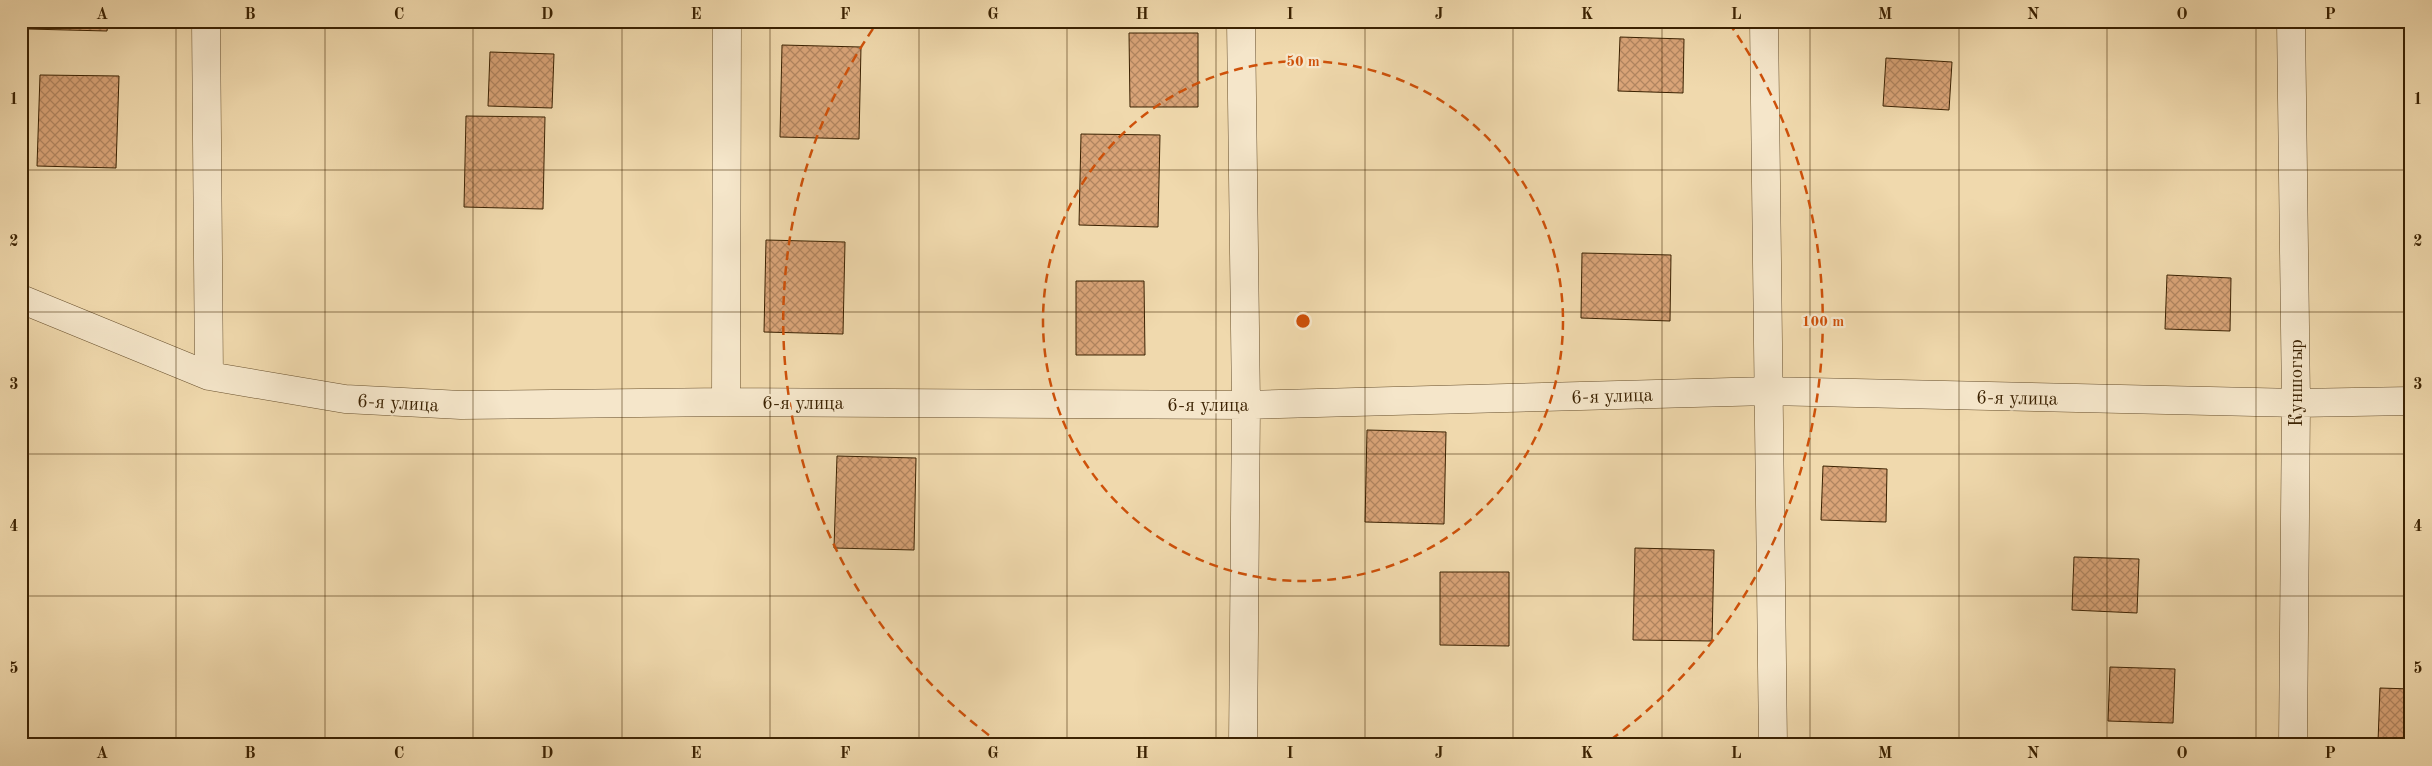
<svg xmlns="http://www.w3.org/2000/svg" width="2432" height="766" font-family="'Old Standard TT',serif">
<style>
.building{fill:url(#building-cross-hatch);stroke:#3b2202}
.lines{fill:none;stroke-linecap:round;stroke-linejoin:round}
.minor-casing{stroke:#68502d;stroke-width:29}
.minor{stroke:#f5e6ca;stroke-width:28}
.grid{fill:none;stroke:#3b2202;stroke-width:1;stroke-opacity:0.55}
.ring{fill:none;stroke:#ce510a;stroke-width:2.5;stroke-dasharray:9 6}
.labels{text-anchor:middle;stroke-width:4.5;stroke-linejoin:round;paint-order:stroke}
.street-label{font-size:19px;fill:#3b2202;stroke:#f5e6ca}
.centre{fill:#ce510a;stroke:#f5e6ca;stroke-width:2.5}
.ring-label{font-size:15px;text-anchor:middle;font-weight:bold;fill:#ce510a;stroke:#f5e6ca;stroke-width:4.5;stroke-linejoin:round;paint-order:stroke}
.neatline{fill:none;stroke:#3b2202;stroke-width:2}
.grid-label{font-size:16px;text-anchor:middle;font-weight:bold;fill:#3b2202}
</style>
<defs>
<pattern id="building-cross-hatch" width="8" height="8" patternUnits="userSpaceOnUse" patternTransform="scale(1.25)"><rect width="8" height="8" fill="#d9a478"/><path d="M0 0l8 8M0 8l8-8" fill="none" stroke="#b18560"/></pattern>
</defs>
<rect width="100%" height="100%" fill="#f0d9ad"/>
<filter id="stains"><feTurbulence type="fractalNoise" baseFrequency=".004" numOctaves="4"/><feColorMatrix values="0 0 0 0 .2 0 0 0 0 .09 0 0 0 0 .02 0 0 0 .5 -.17"/></filter>
<radialGradient id="worn" r=".72"><stop offset=".6" stop-color="#630" stop-opacity="0"/><stop offset="1" stop-color="#630" stop-opacity=".3"/></radialGradient>
<!-- building -->
<path class="building" d="M28,21H108L107,31L28,29Z
M1129,33H1198V107H1130Z
M1620,37L1684,39L1683,93L1618,91Z
M782,45L861,47L859,139L780,137Z
M490,52L554,54L552,108L488,106Z
M1886,58L1952,62L1949,110L1883,106Z
M40,75L119,76L116,168L37,166Z
M466,116L545,117L543,209L464,207Z
M1081,134L1160,135L1158,227L1079,225Z
M766,240L845,242L843,334L764,332Z
M1582,253L1671,255L1670,321L1581,318Z
M2167,275L2231,278L2230,331L2165,329Z
M1076,281H1144L1145,355H1076Z
M1367,430L1446,432L1444,524L1365,522Z
M837,456L916,458L914,550L834,548Z
M1823,466L1887,469L1886,522L1821,520Z
M1635,548L1714,550L1712,641L1633,640Z
M2074,557L2139,559L2137,613L2072,610Z
M1440,572H1509V646L1440,645Z
M2110,667L2175,669L2173,723L2108,721Z
M2380,688L2411,689V743L2378,742Z"/>
<g class="lines">
<defs>
<path id="minor" d="M206,21L209,376
M1241,21L1246,405L1243,745
M1764,21L1773,745
M2291,21L2296,403L2293,745
M21,299L209,376L345,399L461,405L726,402L1246,405L1769,391L2296,403L2411,401
M726,402L727,21"/>
</defs>
<!-- minor casing -->
<use href="#minor" class="minor-casing"/>
<!-- minor -->
<use href="#minor" class="minor"/>
</g>
<!-- grid -->
<path class="grid" d="M176,21V745M325,21V745M473,21V745M622,21V745M770,21V745M919,21V745M1067,21V745M1216,21V745M1365,21V745M1513,21V745M1662,21V745M1810,21V745M1959,21V745M2107,21V745M2256,21V745M21,170H2411M21,312H2411M21,454H2411M21,596H2411"/>
<!-- distance rings -->
<g class="ring">
<circle cx="1303" cy="321" r="260"/>
<path d="M1001 744A520 520 0 0 1 877 23M1729 23A520 520 0 0 1 1605 744"/>
</g>
<g class="labels">
<!-- street labels -->
<g class="street-label">
<text transform="translate(2295 383) rotate(-90)" y="7">Куншогыр</text>
<text transform="translate(1612 395) rotate(-2)" y="7">6-я улица</text>
<text transform="translate(2017 397) rotate(1)" y="7">6-я улица</text>
<text transform="translate(398 402) rotate(3)" y="7">6-я улица</text>
<text x="803" y="409">6-я улица</text>
<text x="1208" y="411">6-я улица</text>
</g>
</g>
<circle cx="1303" cy="321" r="8" class="centre"/>
<g class="ring-label">
<text x="1303" y="66">50 m</text>
<text x="1823" y="326">100 m</text>
</g>
<!-- margin -->
<rect width="2432" height="766" fill="none" stroke="#f0d9ad" stroke-width="55"/>
<rect x="28" y="28" width="2376" height="710" class="neatline"/>
<g class="grid-label">
<text x="102" y="19">A</text>
<text x="250" y="19">B</text>
<text x="399" y="19">C</text>
<text x="547" y="19">D</text>
<text x="696" y="19">E</text>
<text x="845" y="19">F</text>
<text x="993" y="19">G</text>
<text x="1142" y="19">H</text>
<text x="1290" y="19">I</text>
<text x="1439" y="19">J</text>
<text x="1587" y="19">K</text>
<text x="1736" y="19">L</text>
<text x="1885" y="19">M</text>
<text x="2033" y="19">N</text>
<text x="2182" y="19">O</text>
<text x="2330" y="19">P</text>
<text x="14" y="104">1</text>
<text x="2418" y="104">1</text>
<text x="14" y="246">2</text>
<text x="2418" y="246">2</text>
<text x="14" y="389">3</text>
<text x="2418" y="389">3</text>
<text x="14" y="531">4</text>
<text x="2418" y="531">4</text>
<text x="14" y="673">5</text>
<text x="2418" y="673">5</text>
<text x="102" y="758">A</text>
<text x="250" y="758">B</text>
<text x="399" y="758">C</text>
<text x="547" y="758">D</text>
<text x="696" y="758">E</text>
<text x="845" y="758">F</text>
<text x="993" y="758">G</text>
<text x="1142" y="758">H</text>
<text x="1290" y="758">I</text>
<text x="1439" y="758">J</text>
<text x="1587" y="758">K</text>
<text x="1736" y="758">L</text>
<text x="1885" y="758">M</text>
<text x="2033" y="758">N</text>
<text x="2182" y="758">O</text>
<text x="2330" y="758">P</text>
</g>
<rect width="100%" height="100%" filter="url(#stains)"/>
<rect width="100%" height="100%" fill="url(#worn)"/>
</svg>
